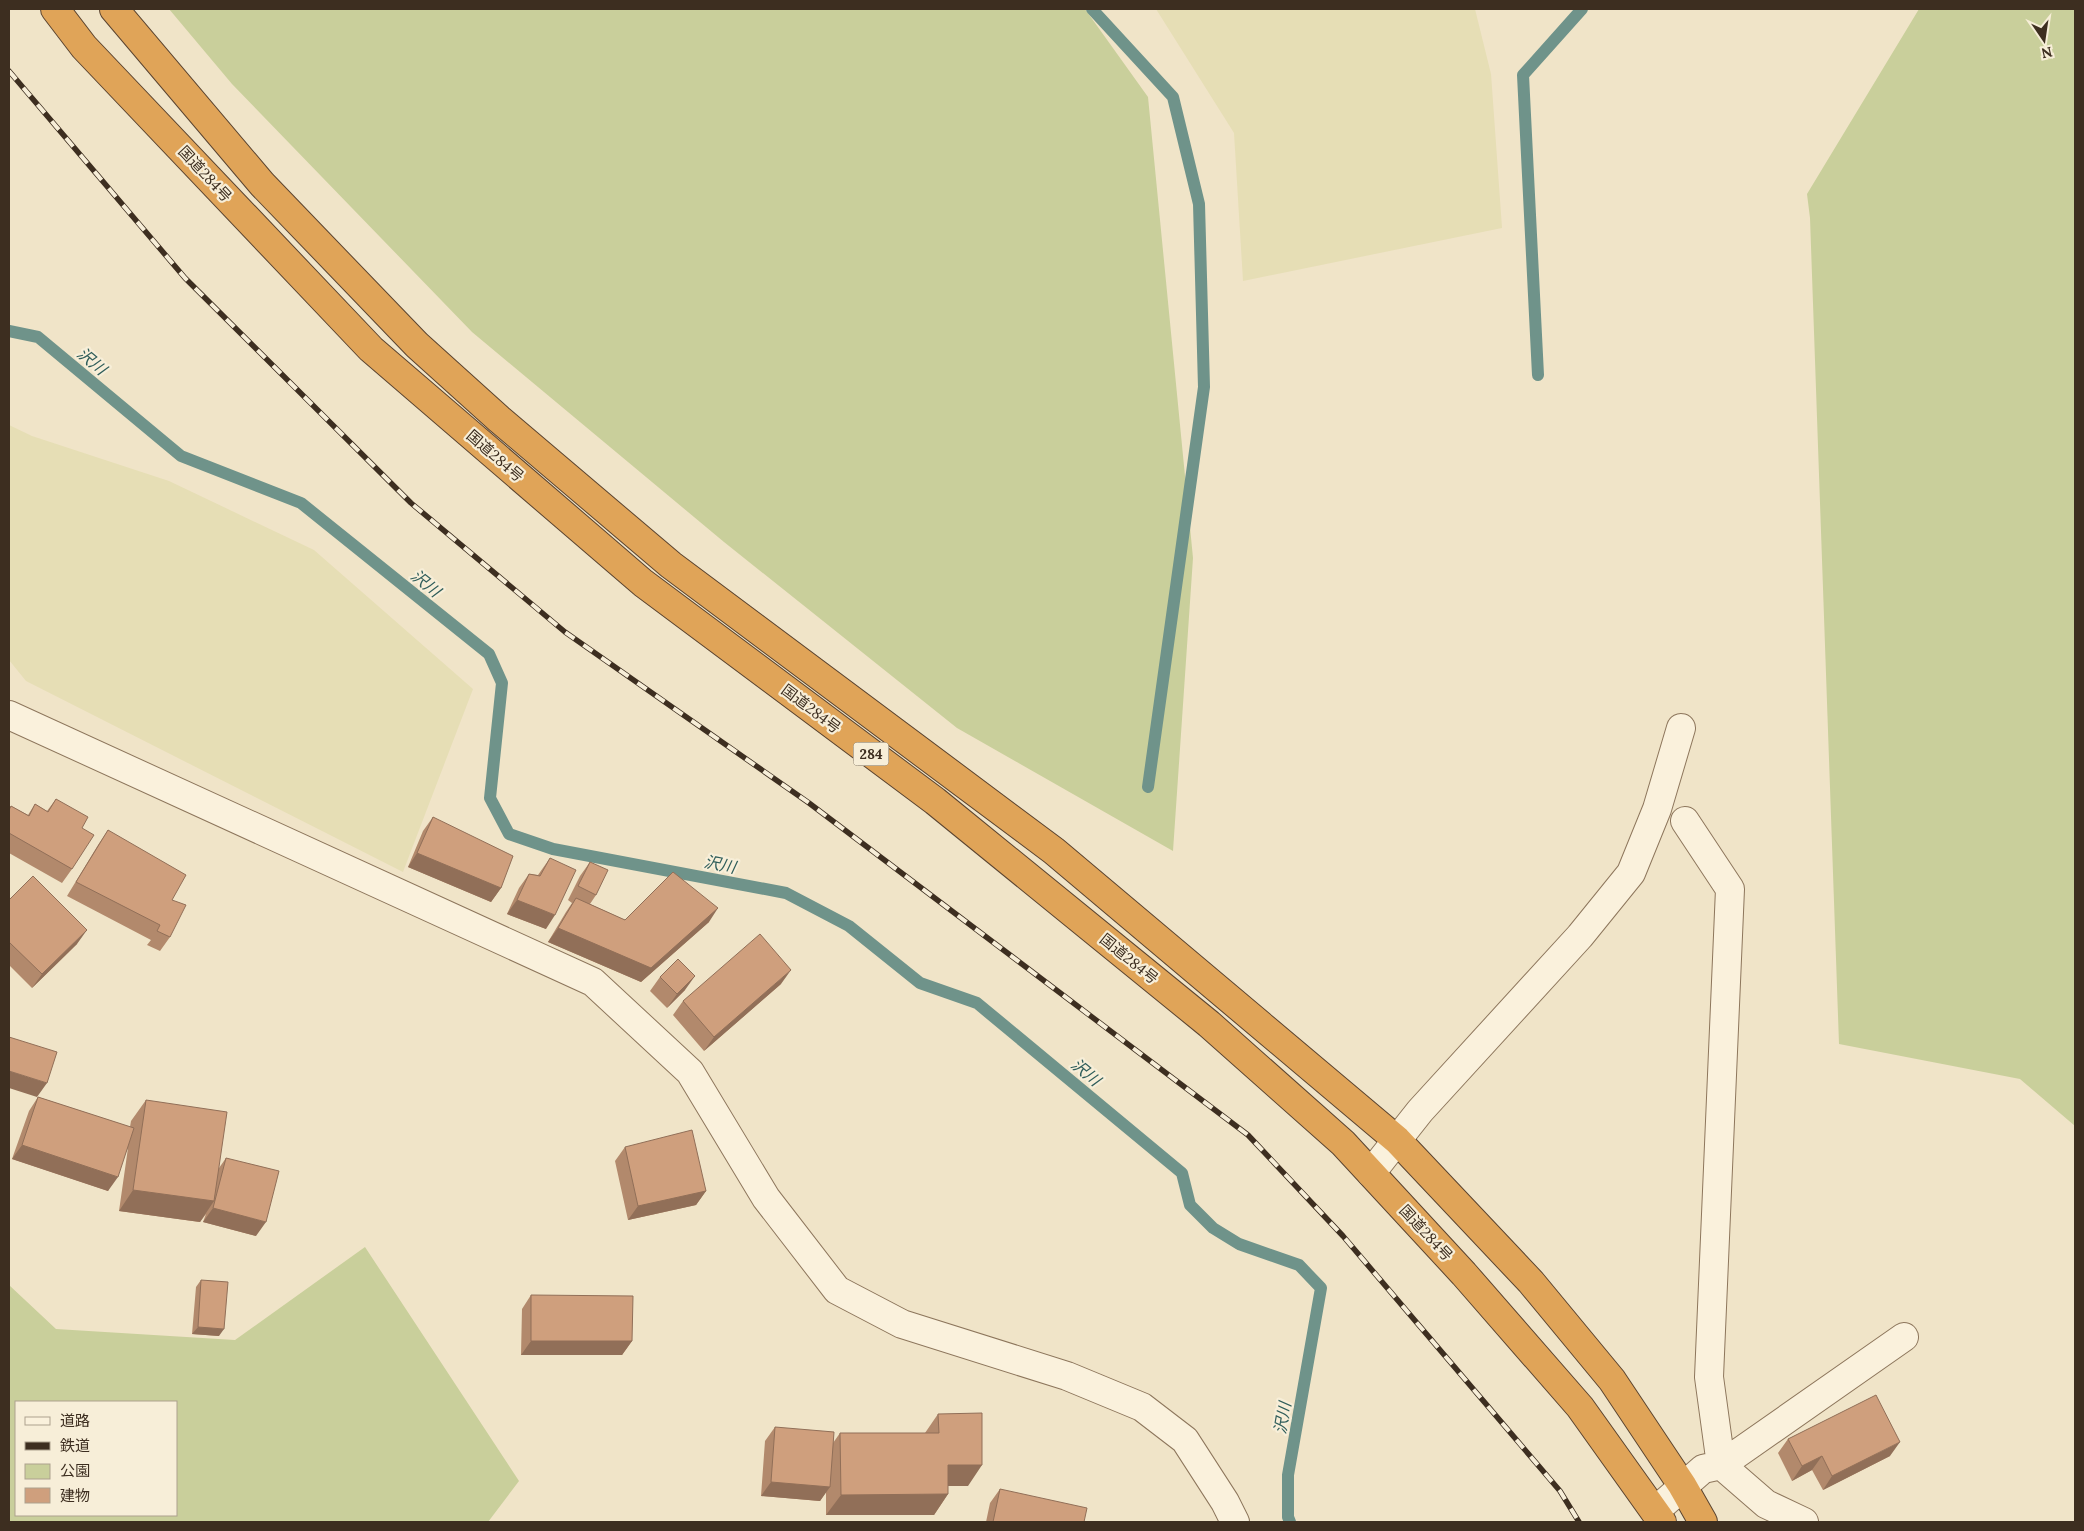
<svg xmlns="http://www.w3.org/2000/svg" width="2084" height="1531" font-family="Lora,'Noto Sans JP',serif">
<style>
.farmland{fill:#e6deb5}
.green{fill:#c9cf9b;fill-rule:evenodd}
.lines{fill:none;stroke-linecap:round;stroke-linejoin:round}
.stream{stroke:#6f938a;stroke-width:12}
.minor-casing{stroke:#8d765c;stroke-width:30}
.highway-casing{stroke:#5b4430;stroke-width:30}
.minor{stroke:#faf1dc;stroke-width:28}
.highway{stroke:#e0a458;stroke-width:28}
.rail-casing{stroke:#3d2e20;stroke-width:5.5}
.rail{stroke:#f7eed8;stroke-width:4;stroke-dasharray:11;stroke-linecap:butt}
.wall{fill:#b2896c}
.shaded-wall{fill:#916f58}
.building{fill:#cf9f7d;stroke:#916f58}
.labels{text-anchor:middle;stroke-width:4.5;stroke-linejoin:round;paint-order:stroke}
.shield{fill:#f7eed8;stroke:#756857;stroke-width:1}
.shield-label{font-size:14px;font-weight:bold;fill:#3d2e20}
.street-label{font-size:15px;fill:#3d2e20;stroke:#f7eed8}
.water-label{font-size:16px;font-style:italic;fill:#2f5d5a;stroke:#f7eed8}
</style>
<rect width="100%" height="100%" fill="#f0e4c8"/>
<!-- farmland -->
<path class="farmland" d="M1156,9H1475L1491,74L1502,228L1243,281L1234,133Z
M9,425L32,436L169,481L314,550L473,689L403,872L26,681L9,660Z"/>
<!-- green -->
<path class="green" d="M169,9H1085L1148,97L1193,558L1173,851L957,728L724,542L472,332L232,84Z
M1919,9H2075V1126L2020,1079L1839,1044L1810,218L1807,194Z
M365,1247L519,1481L488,1522H9V1285L56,1329L235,1340ZM16,1402H176V1515H16Z"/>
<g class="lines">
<!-- stream -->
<path class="stream" d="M1092,9L1173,97L1199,204L1204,387L1148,787
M9,331L38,337L181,456L301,503L489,654L502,683L490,798L509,834L553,849L786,893L849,926L920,983L977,1003L1182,1173L1190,1205L1213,1228L1239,1244L1299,1265L1321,1288L1288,1475V1517L1290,1522
M1538,375L1523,75L1582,9"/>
<defs>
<path id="minor" d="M9,715L593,982L690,1072L766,1198L837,1290L902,1324L1067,1376L1142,1407L1185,1440L1225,1502L1235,1522
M1685,821L1730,889L1709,1377L1721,1465L1766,1504L1804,1522
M1371,1173L1420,1111L1580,936L1631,873L1657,809L1681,728
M1655,1511L1703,1469L1721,1465L1904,1337"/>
<path id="highway" d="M55,9L84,47L371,349L643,583L935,801L1209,1024L1343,1143L1464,1274L1580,1407L1662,1522
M114,9L262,184L417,345L499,419L671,565L1054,851L1397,1140L1531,1282L1612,1380L1682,1485L1703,1522"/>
</defs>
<!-- minor casing -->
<use href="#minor" class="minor-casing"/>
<!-- highway casing -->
<use href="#highway" class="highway-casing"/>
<!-- minor -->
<use href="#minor" class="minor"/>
<!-- highway -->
<use href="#highway" class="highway"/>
<defs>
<path id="rail" d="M9,71L185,278L411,503L565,632L809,803L1248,1135L1343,1236L1560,1491L1579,1522"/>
</defs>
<!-- rail casing -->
<use href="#rail" class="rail-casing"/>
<!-- rail -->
<use href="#rail" class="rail"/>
</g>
<!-- wall -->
<path class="wall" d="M56,799L82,828L72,869L62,883L9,853V809L11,806L28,815L35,804L47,811Z
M433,817L501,888L491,902L408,867L423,831Z
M108,830L172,900L170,937L160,951L147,945L151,940L67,896L98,845Z
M550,858L546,929L507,914L519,888L529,874L538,875Z
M590,862L596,895L590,904L625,920L709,922L641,982L548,942L566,912L572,903L568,900L580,876Z
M9,900L77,944L32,988L9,965Z
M660,977L685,990L667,1008L650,991Z
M781,984L704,1051L673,1015L683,1001Z
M38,1097L130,1127L131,1121L146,1100L219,1168L226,1158L256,1236L203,1222L206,1214L200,1222L119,1211L128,1148L108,1191L12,1159L29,1111Z
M625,1147L706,1191L696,1205L628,1220L615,1161Z
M201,1280L219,1336L192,1334L196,1287Z
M531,1295L632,1341L622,1355H521L522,1309Z
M938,1414L968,1486H948V1494L934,1515H826V1492L820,1501L761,1496L765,1441L775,1427L833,1443L840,1433H925Z
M1788,1439L1890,1456L1823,1490L1812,1470L1792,1481L1778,1453Z
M1000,1489L1084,1522H986L990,1503Z"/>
<!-- shaded-wall -->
<path class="shaded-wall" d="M417,853L501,888L491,902L408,867Z
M517,900L555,915L546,929L507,914Z
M718,908L709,922L641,982L548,942L558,928Z
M87,930L77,944L32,988L42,974Z
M791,970L781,984L704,1051L714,1037Z
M695,976L685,990L667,1008L677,994Z
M9,1071L47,1083L37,1097L9,1088Z
M22,1145L118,1177L108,1191L12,1159Z
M133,1190L214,1201L200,1222L119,1211Z
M706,1191L696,1205L628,1220L638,1206Z
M213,1208L266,1222L256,1236L203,1222Z
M198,1327L224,1329L219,1336L192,1334Z
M531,1341H632L622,1355H521Z
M1900,1442L1890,1456L1823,1490L1832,1476Z
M1822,1456L1812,1470L1792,1481L1802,1466Z
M948,1465H982L968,1486H933Z
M771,1482L830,1487L820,1501L761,1496Z
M948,1494L934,1515H826L841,1495Z"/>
<!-- building -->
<path class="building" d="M56,799L88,817L82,828L94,835L72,869L9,833V810L11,806L29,816L35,804L48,812Z
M433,817L513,856L501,888L417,853Z
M108,830L186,875L172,900L186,905L170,937L157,931L160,925L76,882Z
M550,858L576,870L555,915L517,900L529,874L540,876Z
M590,862L608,870L596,895L578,886Z
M673,872L718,908L651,968L558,928L576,898L625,920Z
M33,876L87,930L42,974L9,942V900Z
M760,934L791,970L714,1037L683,1001Z
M678,959L695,976L677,994L660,977Z
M9,1037L57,1052L47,1083L9,1071Z
M38,1097L134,1128L118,1177L22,1145Z
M146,1100L227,1112L214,1201L133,1190Z
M692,1130L706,1191L638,1206L625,1147Z
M226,1158L279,1171L266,1222L213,1208Z
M201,1280L228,1282L224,1329L198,1327Z
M531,1295L633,1296L632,1341H531Z
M1876,1395L1900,1442L1832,1476L1822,1456L1802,1466L1788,1439Z
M982,1413V1465H948V1494L841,1495L840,1433H939L938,1414Z
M775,1427L834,1432L830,1487L771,1482Z
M1000,1489L1087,1508L1084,1522H993Z"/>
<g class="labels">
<!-- shield labels -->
<rect class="shield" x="853.5" y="742.5" width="35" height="23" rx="4"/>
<g class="shield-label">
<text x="871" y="759">284</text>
</g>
<!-- street labels -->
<g class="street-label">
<text transform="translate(205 174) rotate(47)" y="5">国道284号</text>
<text transform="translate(495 456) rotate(41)" y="5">国道284号</text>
<text transform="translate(811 709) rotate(37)" y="5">国道284号</text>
<text transform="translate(1129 959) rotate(39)" y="5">国道284号</text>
<text transform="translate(1426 1233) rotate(47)" y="5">国道284号</text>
</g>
<!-- water labels -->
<g class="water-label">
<text transform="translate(92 361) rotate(40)" y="6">沢川</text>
<text transform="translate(426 583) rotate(39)" y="6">沢川</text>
<text transform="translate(720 864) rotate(11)" y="6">沢川</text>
<text transform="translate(1086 1072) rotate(40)" y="6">沢川</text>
<text transform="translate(1282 1418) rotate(-80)" y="6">沢川</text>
</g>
</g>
<!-- border -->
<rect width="2084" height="1531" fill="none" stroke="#3d2e20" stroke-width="20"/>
<!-- legend -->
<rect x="15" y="1401" width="162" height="115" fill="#f7eed8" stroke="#ada18e"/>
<rect x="25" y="1417" width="25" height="8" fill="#faf1dc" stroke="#ada18e"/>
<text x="60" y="1426" font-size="15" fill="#3d2e20">道路</text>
<rect x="25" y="1442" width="25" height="8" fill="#3d2e20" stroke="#ada18e"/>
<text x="60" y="1451" font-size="15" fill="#3d2e20">鉄道</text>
<rect x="25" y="1464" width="25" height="15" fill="#c9cf9b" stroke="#ada18e"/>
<text x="60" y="1476" font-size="15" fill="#3d2e20">公園</text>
<rect x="25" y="1488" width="25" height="15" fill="#cf9f7d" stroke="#ada18e"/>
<text x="60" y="1501" font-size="15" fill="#3d2e20">建物</text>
<!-- north arrow -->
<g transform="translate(2044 40) rotate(167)" stroke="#f7eed8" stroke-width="4" paint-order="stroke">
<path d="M0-4L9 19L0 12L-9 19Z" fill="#3d2e20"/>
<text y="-8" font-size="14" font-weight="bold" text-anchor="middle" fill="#3d2e20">N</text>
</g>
</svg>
